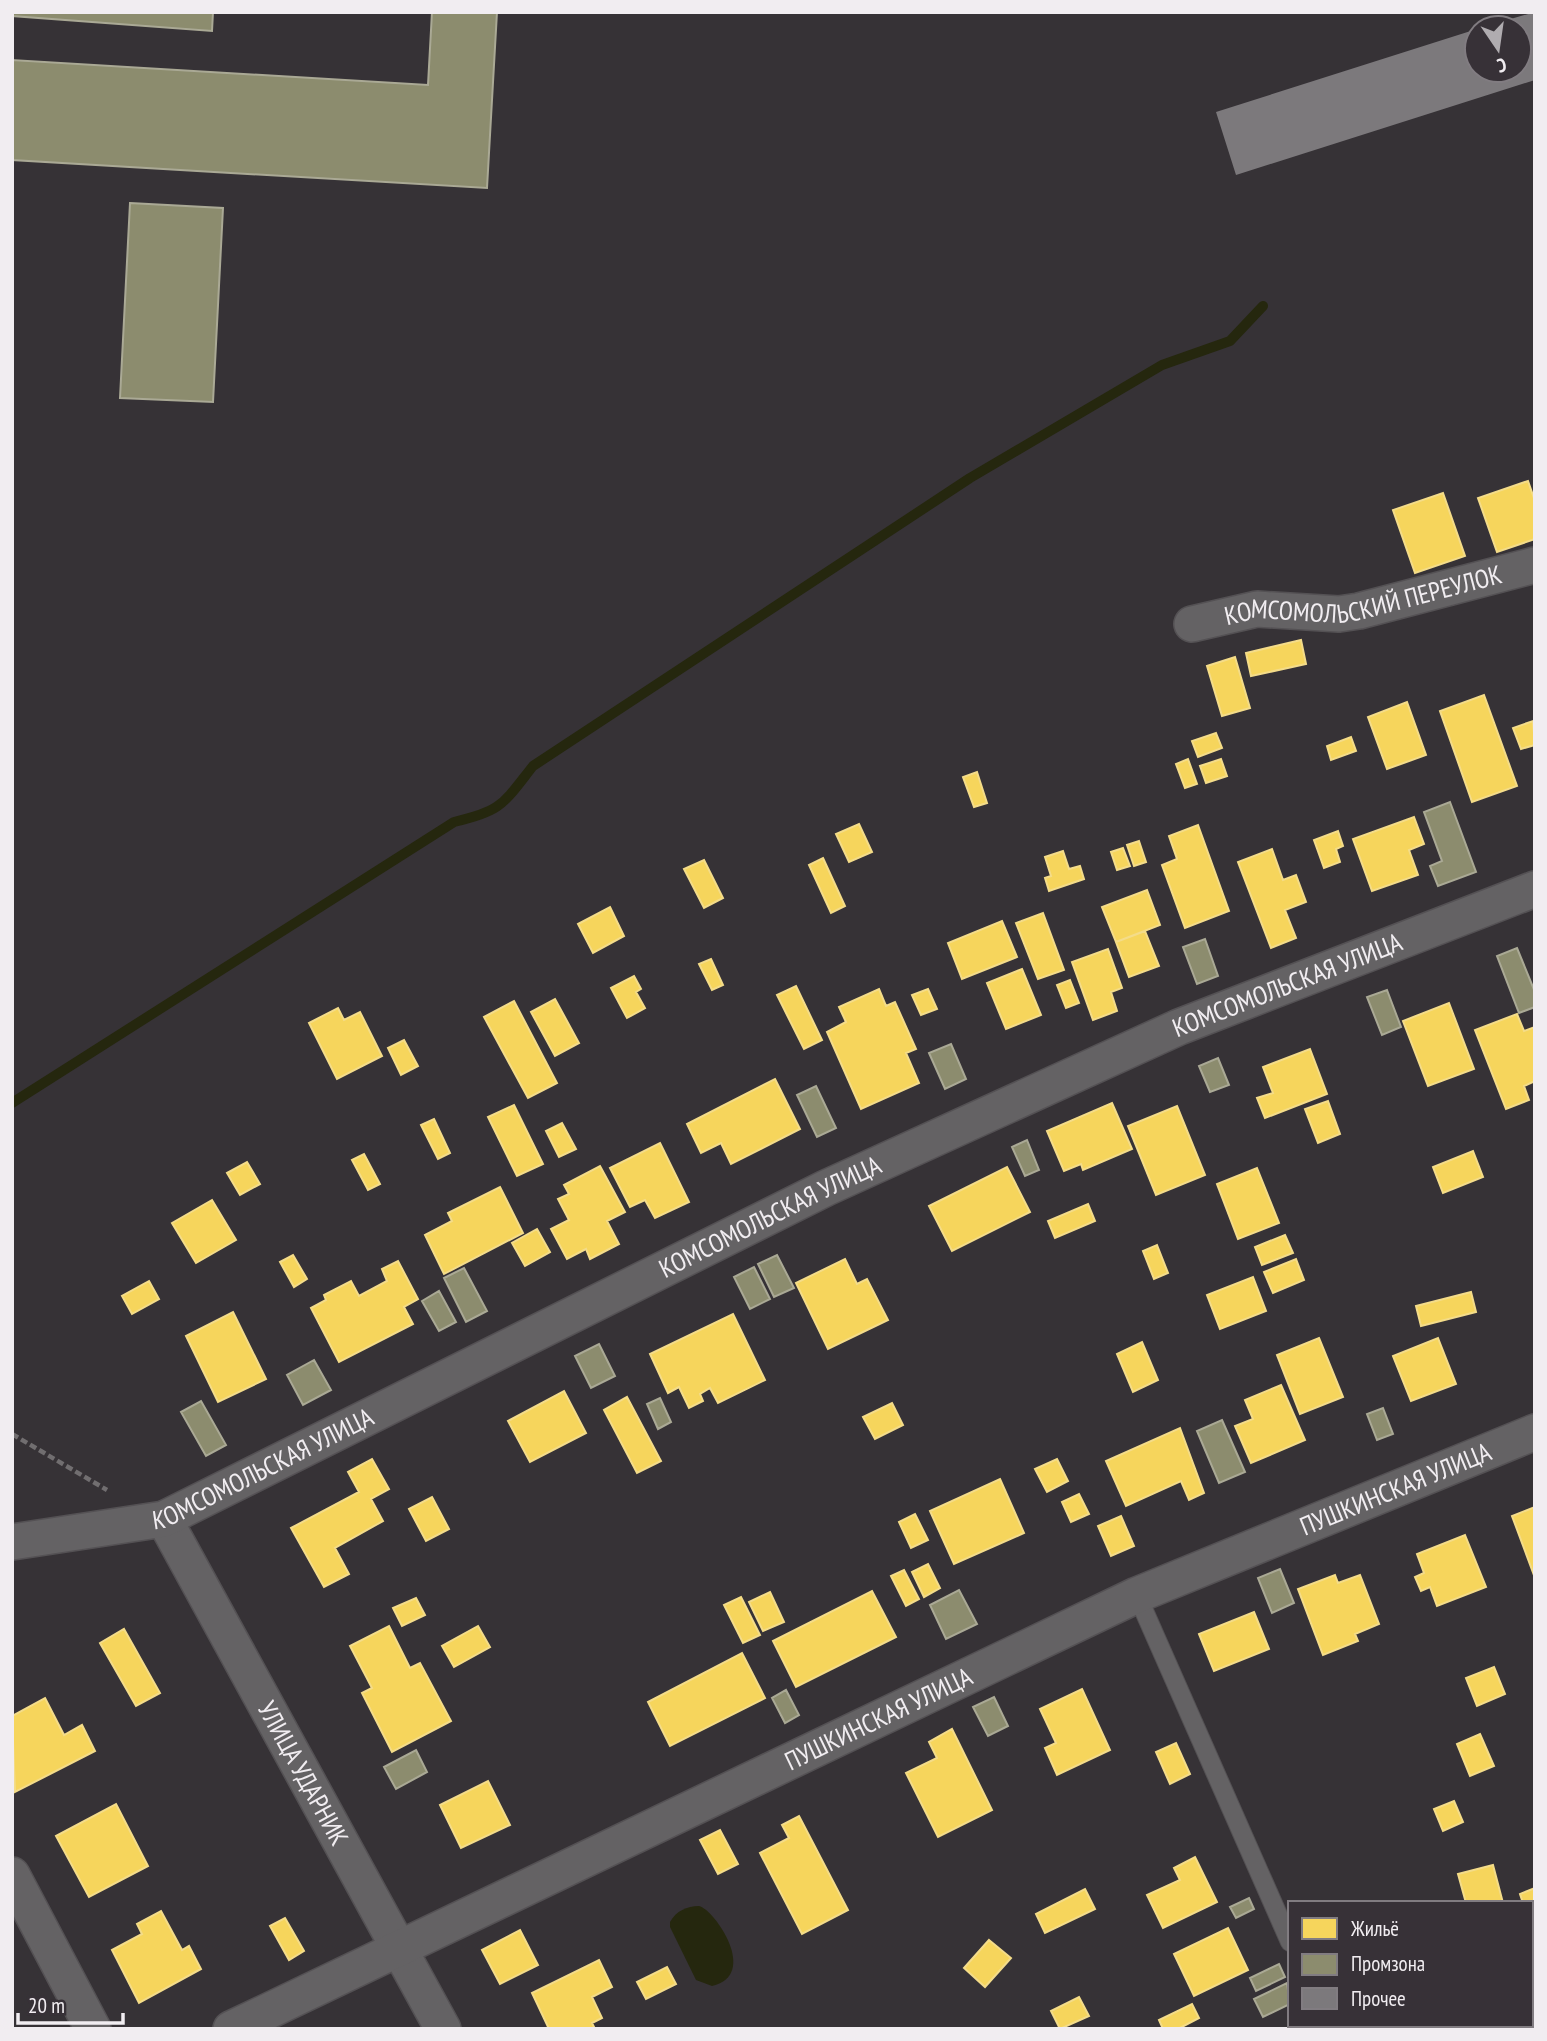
<svg xmlns="http://www.w3.org/2000/svg" width="1547" height="2041" font-family="'PT Sans Narrow',sans-serif">
<style>
.water{fill:#25270e}
.homes{fill:#f6d55c;stroke:#f4dc89;stroke-width:2}
.industry{fill:#8c8c6e;stroke:#aaa995;stroke-width:2}
.lines{fill:none;stroke-linecap:round;stroke-linejoin:round}
.stream{stroke:#25270e;stroke-width:10}
.building{fill:#7c797c}
.lane-casing{stroke:#545154;stroke-width:20}
.street-casing{stroke:#545154;stroke-width:38}
.path{stroke:#716e70;stroke-width:4.5;stroke-dasharray:7 3.5;stroke-linecap:butt}
.lane{stroke:#646264;stroke-width:18}
.street{stroke:#646264;stroke-width:35}
.labels{text-anchor:middle;stroke-width:7;stroke-linejoin:round;paint-order:stroke}
.street-label{font-size:26px;fill:#f1edf1;stroke:#373137}
</style>
<rect width="100%" height="100%" fill="#363236"/>
<!-- water -->
<path class="water" d="M699,1906C714,1909 760,1975 712,1986L696,1980L670,1927V1922C676,1911 687,1906 699,1906Z"/>
<!-- homes -->
<path class="homes" d="M1528,481L1535,501V539L1497,552L1478,498Z
M1443,493L1465,556L1415,573L1393,510Z
M1301,640L1306,664L1251,676L1246,653Z
M1235,657L1250,708L1222,716L1207,666Z
M1484,695L1517,786L1472,802L1440,711Z
M1407,702L1426,755L1387,769L1368,717Z
M1533,721L1535,745L1521,749L1513,728Z
M1216,733L1222,748L1198,757L1192,741Z
M1351,737L1356,751L1331,760L1327,746Z
M1188,759L1197,784L1185,788L1176,764Z
M1221,759L1227,776L1206,783L1200,766Z
M977,772L987,803L974,807L963,777Z
M1414,817L1424,844L1409,850L1418,875L1372,891L1353,839Z
M859,824L872,852L849,862L836,834Z
M1198,825L1229,911L1185,928L1162,865L1177,859L1169,836Z
M1338,831L1343,846L1336,849L1340,862L1324,868L1314,840Z
M1139,841L1146,862L1134,866L1127,845Z
M1123,848L1130,866L1117,870L1111,852Z
M1272,849L1283,880L1296,875L1306,902L1285,910L1296,938L1271,948L1238,862Z
M1063,851L1069,869L1080,866L1084,879L1049,891L1045,878L1051,876L1045,857Z
M823,858L845,906L831,913L809,865Z
M704,860L723,898L704,908L684,869Z
M1147,890L1160,925L1116,942L1102,907Z
M610,907L624,936L593,953L578,924Z
M1043,913L1064,970L1038,979L1016,923Z
M1002,921L1017,957L962,979L948,943Z
M1145,931L1159,966L1129,977L1116,942Z
M1108,949L1122,988L1111,992L1117,1011L1093,1020L1072,962Z
M711,959L723,985L712,990L699,964Z
M1022,969L1041,1015L1006,1029L987,983Z
M634,976L641,989L636,992L645,1008L627,1018L611,988Z
M1070,980L1079,1003L1066,1008L1057,985Z
M796,986L822,1040L804,1049L777,995Z
M879,989L886,1006L895,1002L916,1049L906,1053L919,1083L861,1109L827,1032L846,1022L839,1007Z
M928,989L937,1009L921,1015L912,995Z
M555,999L579,1043L555,1056L531,1012Z
M514,1001L557,1083L528,1098L484,1017Z
M1449,1003L1474,1069L1428,1086L1403,1021Z
M338,1008L344,1020L360,1012L382,1056L337,1079L309,1023Z
M1517,1014L1524,1031L1535,1027V1081L1524,1086L1529,1100L1506,1109L1475,1030Z
M404,1040L418,1066L401,1075L388,1048Z
M1310,1049L1327,1094L1265,1118L1257,1098L1273,1093L1263,1067Z
M775,1079L800,1129L731,1164L721,1143L701,1153L687,1124Z
M1328,1101L1340,1134L1318,1143L1305,1109Z
M1112,1103L1132,1149L1083,1170L1081,1164L1064,1171L1047,1131Z
M514,1105L543,1164L517,1176L488,1117Z
M1177,1106L1205,1175L1156,1195L1128,1126Z
M434,1119L450,1153L438,1159L421,1125Z
M562,1123L576,1149L559,1157L546,1131Z
M660,1143L689,1202L655,1218L645,1200L630,1207L610,1168Z
M1473,1151L1483,1177L1443,1193L1433,1167Z
M364,1154L380,1184L368,1190L352,1160Z
M247,1162L260,1184L240,1195L227,1173Z
M600,1166L625,1212L607,1221L619,1244L590,1259L586,1249L567,1259L551,1229L569,1220L558,1199L569,1194L564,1185Z
M1007,1167L1030,1212L952,1251L929,1206Z
M1257,1168L1279,1223L1238,1239L1217,1184Z
M500,1187L523,1233L444,1274L425,1235L452,1221L448,1213Z
M212,1200L236,1240L196,1263L172,1223Z
M1088,1204L1095,1221L1055,1238L1048,1221Z
M537,1229L550,1252L525,1266L512,1243Z
M1285,1235L1293,1253L1262,1265L1255,1247Z
M1157,1245L1168,1273L1154,1279L1143,1251Z
M293,1255L307,1279L294,1287L280,1262Z
M845,1259L857,1284L867,1279L888,1320L828,1349L796,1283Z
M1296,1259L1304,1280L1273,1293L1264,1272Z
M398,1261L418,1299L404,1307L413,1324L339,1362L311,1308L326,1300L324,1295L351,1281L359,1296L387,1281L382,1269Z
M1253,1277L1266,1311L1220,1329L1207,1295Z
M149,1281L159,1299L132,1314L122,1296Z
M1471,1292L1476,1312L1421,1326L1416,1306Z
M233,1312L266,1379L218,1402L186,1336Z
M733,1314L765,1380L718,1403L710,1388L700,1394L703,1401L689,1408L679,1387L668,1393L650,1354Z
M1319,1338L1343,1397L1300,1414L1277,1355Z
M1438,1338L1456,1384L1411,1401L1393,1356Z
M1142,1342L1158,1380L1133,1392L1117,1354Z
M1281,1385L1305,1440L1251,1463L1235,1426L1253,1419L1245,1400Z
M564,1391L586,1433L530,1462L508,1421Z
M627,1397L661,1461L637,1473L604,1410Z
M892,1403L903,1425L875,1439L863,1417Z
M1180,1428L1204,1493L1189,1500L1181,1481L1126,1506L1106,1461Z
M372,1459L389,1489L371,1499L383,1521L335,1548L349,1574L324,1587L291,1528L359,1492L348,1472Z
M1057,1459L1068,1481L1047,1492L1035,1469Z
M1000,1479L1024,1533L954,1564L930,1511Z
M1079,1494L1089,1514L1071,1522L1062,1502Z
M432,1497L449,1529L426,1541L409,1509Z
M1535,1507V1578L1512,1516Z
M915,1514L928,1540L911,1548L899,1522Z
M1121,1516L1134,1546L1111,1556L1098,1526Z
M1465,1535L1486,1587L1437,1606L1430,1587L1421,1591L1415,1577L1424,1573L1417,1554Z
M928,1564L940,1588L924,1597L912,1572Z
M904,1570L919,1599L906,1606L891,1576Z
M1335,1575L1338,1583L1360,1575L1379,1624L1355,1634L1358,1641L1323,1655L1298,1589Z
M872,1591L896,1637L796,1687L773,1641Z
M770,1592L784,1622L763,1631L749,1602Z
M741,1597L760,1635L743,1643L724,1605Z
M416,1598L425,1615L402,1626L393,1608Z
M1254,1612L1269,1649L1214,1671L1199,1634Z
M389,1626L410,1668L420,1663L451,1721L392,1752L362,1693L372,1688L350,1646Z
M478,1626L490,1647L454,1667L442,1646Z
M124,1629L160,1693L136,1706L100,1643Z
M742,1653L765,1698L670,1746L648,1702Z
M1494,1667L1505,1694L1477,1706L1466,1678Z
M1082,1689L1110,1750L1057,1775L1045,1748L1056,1743L1040,1709Z
M45,1698L64,1735L82,1725L95,1751L15,1792L12,1716Z
M952,1729L992,1810L938,1837L906,1773L937,1758L929,1742Z
M1480,1734L1494,1766L1470,1776L1457,1744Z
M1176,1743L1190,1774L1170,1784L1156,1752Z
M488,1781L510,1825L461,1848L440,1805Z
M1454,1801L1463,1822L1443,1831L1434,1809Z
M116,1804L148,1866L89,1897L56,1836Z
M799,1816L848,1910L802,1934L760,1853L789,1838L782,1825Z
M720,1830L738,1864L718,1874L700,1840Z
M1195,1857L1217,1902L1163,1928L1147,1895L1180,1880L1174,1868Z
M1493,1865L1503,1903H1466L1458,1874Z
M1535,1888V1932L1531,1903H1523L1520,1894Z
M1085,1889L1095,1909L1045,1933L1036,1914Z
M161,1911L182,1950L189,1946L201,1969L139,2003L112,1950L142,1934L137,1924Z
M285,1918L304,1951L289,1960L270,1926Z
M1228,1928L1248,1970L1194,1996L1174,1954Z
M520,1930L538,1965L500,1984L482,1950Z
M989,1940L1011,1958L985,1987L964,1968Z
M599,1960L612,1987L592,1997L602,2018L592,2023L595,2029H549L532,1993Z
M667,1967L676,1984L646,1999L637,1982Z
M1079,1997L1089,2016L1060,2029L1051,2011Z
M1192,2004L1199,2018L1178,2029H1163L1159,2020Z"/>
<!-- industry -->
<path class="industry" d="M12,12H213L212,31L12,16Z
M432,12H497L487,188L12,160V60L428,85Z
M130,203L223,208L213,402L120,398Z
M1450,802L1476,872L1438,886L1430,866L1442,861L1424,812Z
M1205,939L1218,976L1197,984L1183,947Z
M1517,948L1535,992V1007L1519,1013L1497,956Z
M1387,990L1401,1027L1382,1035L1367,997Z
M951,1044L966,1079L945,1089L929,1053Z
M1218,1058L1229,1085L1210,1092L1199,1066Z
M816,1086L836,1128L817,1137L797,1095Z
M1027,1140L1039,1170L1025,1176L1012,1147Z
M777,1255L794,1288L774,1297L758,1264Z
M754,1267L770,1299L750,1309L734,1277Z
M464,1268L487,1311L466,1322L444,1278Z
M439,1291L456,1322L439,1331L422,1301Z
M599,1344L615,1376L591,1388L575,1356Z
M314,1360L331,1390L303,1405L287,1375Z
M660,1398L671,1422L658,1429L647,1404Z
M201,1401L226,1445L206,1456L181,1412Z
M1383,1408L1393,1434L1377,1440L1367,1414Z
M1222,1420L1245,1472L1219,1483L1197,1431Z
M1280,1569L1294,1603L1272,1613L1258,1578Z
M959,1590L977,1624L946,1639L930,1605Z
M786,1690L799,1715L785,1723L772,1698Z
M994,1697L1008,1726L988,1736L973,1707Z
M416,1750L427,1772L396,1789L384,1767Z
M1249,1898L1254,1909L1236,1918L1230,1907Z
M1279,1964L1285,1977L1256,1991L1250,1978Z
M1287,1983L1290,2004L1263,2017L1254,1999Z"/>
<g class="lines">
<!-- stream -->
<path class="stream" d="M12,1103L454,822C502,811 503,804 533,766L970,478L1162,365L1230,341L1263,306"/>
</g>
<!-- building -->
<path class="building" d="M1535,12V80L1236,175L1216,112L1477,29V70H1519V28L1483,27Z"/>
<g class="lines">
<defs>
<path id="lane" d="M1137,1595L1290,1942
M1327,2025L1328,2029"/>
<g id="street">
<path id="s1" d="M1192,624L1257,609L1339,614L1359,611L1535,565"/>
<path id="s2" d="M164,1519L443,2029"/>
<path id="s3" d="M12,1542L164,1519L826,1188L1179,1027L1535,889"/>
<path d="M12,1875L93,2029"/>
<path id="s4" d="M231,2029L1137,1595L1535,1432"/>
</g>
</defs>
<!-- lane casing -->
<use href="#lane" class="lane-casing"/>
<!-- street casing -->
<use href="#street" class="street-casing"/>
<!-- path -->
<path class="path" d="M12,1434L107,1490
M1531,2004L1535,2003
M1464,2029L1474,2025"/>
<!-- lane -->
<use href="#lane" class="lane"/>
<!-- street -->
<use href="#street" class="street"/>
</g>
<g class="labels">
<!-- street labels -->
<g class="street-label">
<text dy="9" stroke="none"><textPath href="#s1" startOffset="175">КОМСОМОЛЬСКИЙ ПЕРЕУЛОК</textPath></text>
<text dy="9" stroke="none"><textPath href="#s3" startOffset="1398">КОМСОМОЛЬСКАЯ УЛИЦА</textPath></text>
<text dy="9" stroke="none"><textPath href="#s3" startOffset="831">КОМСОМОЛЬСКАЯ УЛИЦА</textPath></text>
<text dy="9" stroke="none"><textPath href="#s3" startOffset="264">КОМСОМОЛЬСКАЯ УЛИЦА</textPath></text>
<text dy="9" stroke="none"><textPath href="#s4" startOffset="1284">ПУШКИНСКАЯ УЛИЦА</textPath></text>
<text dy="9" stroke="none"><textPath href="#s4" startOffset="718">ПУШКИНСКАЯ УЛИЦА</textPath></text>
<text dy="9" stroke="none"><textPath href="#s2" startOffset="290">УЛИЦА УДАРНИК</textPath></text>
</g>
</g>
<!-- border -->
<rect width="1547" height="2041" fill="none" stroke="#f1edf1" stroke-width="28"/>
<!-- legend -->
<rect x="1288" y="1901" width="245" height="126" fill="#373137" stroke="#817c81" stroke-width="2"/>
<rect x="1302" y="1918" width="35" height="21" fill="#f6d55c" stroke="#817c81" stroke-width="2"/>
<text x="1351" y="1936" font-size="21" fill="#f1edf1">Жильё</text>
<rect x="1302" y="1954" width="35" height="21" fill="#8c8c6e" stroke="#817c81" stroke-width="2"/>
<text x="1351" y="1971" font-size="21" fill="#f1edf1">Промзона</text>
<rect x="1302" y="1988" width="35" height="21" fill="#7c797c" stroke="#817c81" stroke-width="2"/>
<text x="1351" y="2006" font-size="21" fill="#f1edf1">Прочее</text>
<!-- north arrow -->
<g transform="translate(1498 49) rotate(167)"><circle r="33" fill="#373137" stroke="#817c81" stroke-width="2"/>
<path d="M0-5L12 26L0 18L-12 26Z" fill="#b0acb0"/>
<text y="-10" font-size="19" font-weight="bold" text-anchor="middle" fill="#f1edf1">С</text>
</g>
<!-- scale -->
<path d="M18 2013v10h105v-10" fill="none" stroke="#f1edf1" stroke-width="3.5"/>
<text x="28" y="2013" font-size="21" fill="#f1edf1" stroke="#373137" stroke-width="5" paint-order="stroke">20 m</text>
</svg>
